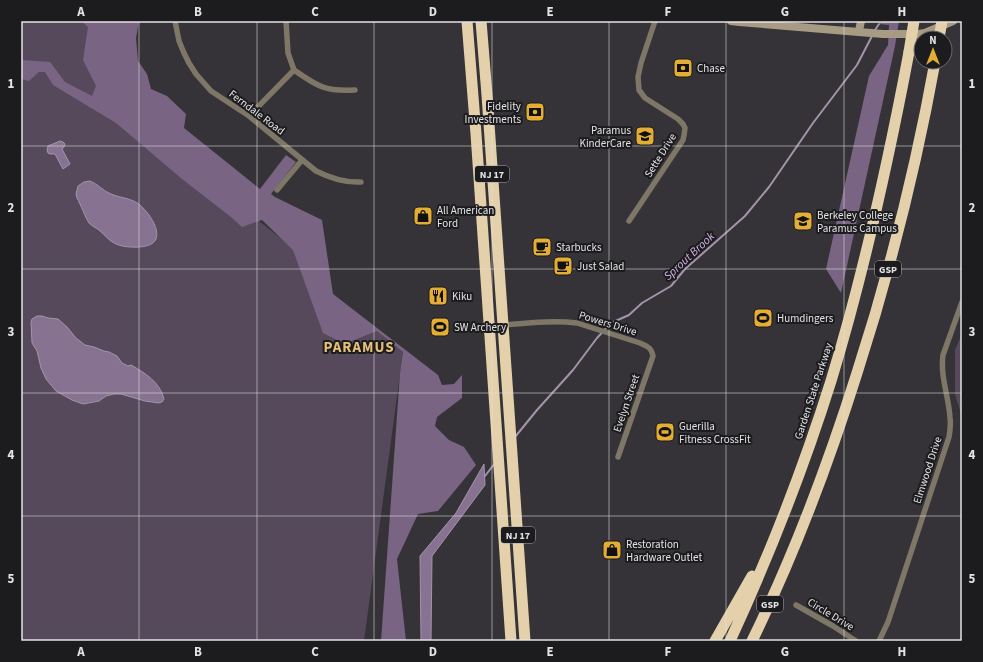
<svg xmlns="http://www.w3.org/2000/svg" width="983" height="662" font-family="'Source Sans 3',sans-serif">
<style>
.green{fill:#56495c}
.forest{fill:#796483}
.water{fill:#877292;stroke:#a394ab}
.lines{fill:none;stroke-linecap:round;stroke-linejoin:round}
.stream{stroke:#a394ab;stroke-width:2}
.street{stroke:#7e7667;stroke-width:5.5}
.secondary{stroke:#a79b83;stroke-width:8}
.highway{stroke:#e4d1ab;stroke-width:11}
.highway-bridge{stroke:#e4d1ab;stroke-width:11}
.grid{fill:none;stroke:#e3e2e4;stroke-width:1;stroke-opacity:0.55}
.labels{text-anchor:middle;stroke-width:4;stroke-linejoin:round;paint-order:stroke}
.shield{fill:#1c1b1d;stroke:#a7a6a8;stroke-width:1}
.shield-label{font-size:10px;font-weight:bold;fill:#e3e2e4}
.poi-label{font-size:11px;fill:#e3e2e4;stroke:#1c1b1d;text-anchor:start}
.street-label{font-size:11px;fill:#e3e2e4;stroke:#1c1b1d}
.water-label{font-size:12px;font-style:italic;fill:#d7b3e9;stroke:#1c1b1d}
.district-label{font-size:15px;font-weight:bold;letter-spacing:1px;fill:#e5c078;stroke:#1c1b1d}
.neatline{fill:none;stroke:#e3e2e4;stroke-width:1.5}
.grid-label{font-size:13px;text-anchor:middle;font-weight:bold;fill:#e3e2e4}
</style>
<rect width="100%" height="100%" fill="#353337"/>
<!-- green -->
<path class="green" d="M21,21H115L97,91L319,269L333,294L403,352L364,641H21Z
M962,334V417L955,394V350Z"/>
<!-- forest -->
<path class="forest" d="M81,21H139L136,38L138,61L147,74L151,89L167,96L186,114L184,128L260,189L286,155L296,162L271,194L275,197L322,220L333,294L438,375L442,385L454,384L462,375V398L437,417L435,426L449,440L464,447L476,465L438,511L418,514L397,559L406,641H381L400,373L403,352L377,331L349,342L337,340L323,333L293,250L262,220L242,227L231,217L182,179L116,123L53,85L45,72H39L29,81L21,79V60L50,62L65,82L92,96L96,86L83,60L88,27Z
M883,21H899L895,46L841,293L826,269L869,76L888,45L889,25L879,24Z"/>
<!-- water -->
<path class="water" d="M60,141L63,142L65,144L64,147L62,149L70,164L63,169L55,154H50L48,153L47,150L48,146Z
M90,181C98,184 103,191 111,194C120,198 132,198 140,205C148,212 160,228 156,239C152,250 124,248 116,244C109,241 105,235 99,230C96,228 92,226 89,223C85,217 81,205 77,198L76,194L78,186L84,182Z
M37,316H42L48,318L58,319L67,327L76,338L85,345L94,347L104,351L109,352L117,356L122,363L128,366L131,365C145,373 160,382 164,399L162,402L158,403L152,402L145,401L121,394H114L106,396L99,401L83,404L72,400L56,391L46,379L41,368L37,351L32,343L31,322L32,319Z
M484,464L485,485L432,556L431,641H421L420,556L456,513Z"/>
<g class="lines">
<!-- stream -->
<path class="stream" d="M875,30L879,24
M515,437L537,410L573,370L597,338L611,323L629,315L642,303L671,286L685,269L745,216L769,187L813,123L857,65L872,36
M485,476L495,463"/>
<!-- street -->
<path class="street" d="M175,21L179,41L184,53L189,63L196,74L211,91L249,116L316,171C330,178 344,183 361,182
M286,21L288,53L294,70
M294,70C317,86 325,92 355,90
M249,116L294,70
M277,190L302,160
M629,221L683,140L684,135L685,128L683,124L678,119L645,98L639,90L638,77L641,63L655,21
M503,325C527,323 553,320 577,323L640,343C648,347 651,347 653,356L618,457
M796,605L833,626L856,641
M879,641L888,622L949,437C950,431 951,424 950,418C949,397 940,377 943,355L962,302"/>
<!-- secondary -->
<path class="secondary" d="M731,21L739,22L883,34H918L925,33L953,21
M859,31L861,21"/>
<!-- highway -->
<path class="highway" d="M467,21L476,134L511,641
M481,21L487,95L525,641
M715,641L752,576
M730,641C769,556 803,470 831,381C864,273 888,163 909,52
M752,641C794,555 828,465 857,373C890,271 916,167 935,62"/>
<!-- highway-bridge -->
<path class="highway-bridge" d="M939,38L942,21
M909,52L914,21"/>
</g>
<!-- grid -->
<path class="grid" d="M139,21V641M257,21V641M374,21V641M492,21V641M609,21V641M726,21V641M844,21V641M21,146H962M21,269H962M21,393H962M21,516H962"/>
<!-- icons -->
<defs>
<symbol id="bank-square" viewBox="-11 -11 22 22"><rect x="-9" y="-9" width="18" height="18" rx="4" fill="#e4ae35" stroke="#1c1b1d"/><path d="M-6-4H6V4H-6ZM0-2.3a2.3 2.3 0 1 0 0 4.6a2.3 2.3 0 1 0 0-4.6Z" fill="#111"/></symbol>
<symbol id="school-square" viewBox="-11 -11 22 22"><rect x="-9" y="-9" width="18" height="18" rx="4" fill="#e4ae35" stroke="#1c1b1d"/><path d="M0-5L7-2L0 1L-7-2ZM-4 1L0 2.5L4 1V4Q0 6-4 4Z" fill="#111"/></symbol>
<symbol id="shop-square" viewBox="-11 -11 22 22"><rect x="-9" y="-9" width="18" height="18" rx="4" fill="#e4ae35" stroke="#1c1b1d"/><path d="M-5-2.5h2.3a2.7 3.5 0 0 1 5.4 0H5L5.5 6h-11ZM-1.5-2.5h3a1.5 2.3 0 0 0-3 0Z" fill="#111"/></symbol>
<symbol id="university-square" viewBox="-11 -11 22 22"><rect x="-9" y="-9" width="18" height="18" rx="4" fill="#e4ae35" stroke="#1c1b1d"/><path d="M0-5L7-2L0 1L-7-2ZM-4 1L0 2.5L4 1V4Q0 6-4 4Z" fill="#111"/></symbol>
<symbol id="cafe-square" viewBox="-11 -11 22 22"><rect x="-9" y="-9" width="18" height="18" rx="4" fill="#e4ae35" stroke="#1c1b1d"/><path d="M-5.5-4.5H6V0H3Q3 3.5 0 3.5H-2.5Q-5.5 3.5-5.5 0ZM3-3.2v2h1.7v-2ZM-6 4.5H4V6H-6Z" fill="#111"/></symbol>
<symbol id="restaurant-square" viewBox="-11 -11 22 22"><rect x="-9" y="-9" width="18" height="18" rx="4" fill="#e4ae35" stroke="#1c1b1d"/><path d="M-5-6h1v4h1v-4h1v4h1v-4h1v5L-1.5 .5V6h-2V.5L-5-1ZM5-6V6H3V1.5H1.5Q1.5-4 5-6Z" fill="#111"/></symbol>
<symbol id="stadium-square" viewBox="-11 -11 22 22"><rect x="-9" y="-9" width="18" height="18" rx="4" fill="#e4ae35" stroke="#1c1b1d"/><path d="M0-5a6.5 5 0 1 0 0 10a6.5 5 0 1 0 0-10ZM-3.5-1.8h7v3.6h-7Z" fill="#111"/></symbol>
</defs>
<g fill-rule="evenodd">
<use href="#bank-square" x="672" y="57" width="22" height="22"/>
<use href="#bank-square" x="524" y="101" width="22" height="22"/>
<use href="#school-square" x="634" y="125" width="22" height="22"/>
<use href="#shop-square" x="412" y="205" width="22" height="22"/>
<use href="#university-square" x="792" y="210" width="22" height="22"/>
<use href="#cafe-square" x="531" y="236" width="22" height="22"/>
<use href="#cafe-square" x="552" y="255" width="22" height="22"/>
<use href="#restaurant-square" x="427" y="285" width="22" height="22"/>
<use href="#stadium-square" x="752" y="307" width="22" height="22"/>
<use href="#stadium-square" x="429" y="316" width="22" height="22"/>
<use href="#stadium-square" x="654" y="421" width="22" height="22"/>
<use href="#shop-square" x="601" y="539" width="22" height="22"/>
</g>
<g class="labels">
<!-- shield labels -->
<g class="shield">
<rect x="475" y="166" width="34" height="16" rx="3"/>
<rect x="875" y="261" width="26" height="16" rx="3"/>
<rect x="501" y="527" width="34" height="16" rx="3"/>
<rect x="757" y="596" width="26" height="16" rx="3"/>
</g>
<g class="shield-label">
<text x="492" y="178">NJ 17</text>
<text x="888" y="273">GSP</text>
<text x="518" y="539">NJ 17</text>
<text x="770" y="608">GSP</text>
</g>
<!-- poi labels -->
<g class="poi-label">
<text x="697" y="72">Chase</text>
<text x="521" y="110" text-anchor="end">Fidelity<tspan x="521" dy="13">Investments</tspan></text>
<text x="631" y="134" text-anchor="end">Paramus<tspan x="631" dy="13">KinderCare</tspan></text>
<text x="437" y="214">All American<tspan x="437" dy="13">Ford</tspan></text>
<text x="817" y="219">Berkeley College<tspan x="817" dy="13">Paramus Campus</tspan></text>
<text x="556" y="251">Starbucks</text>
<text x="577" y="270">Just Salad</text>
<text x="452" y="300">Kiku</text>
<text x="777" y="322">Humdingers</text>
<text x="454" y="331">SW Archery</text>
<text x="679" y="430">Guerilla<tspan x="679" dy="13">Fitness CrossFit</tspan></text>
<text x="626" y="548">Restoration<tspan x="626" dy="13">Hardware Outlet</tspan></text>
</g>
<!-- street labels -->
<g class="street-label">
<text transform="translate(257 112) rotate(37)" y="4">Ferndale Road</text>
<text transform="translate(660 155) rotate(-58)" y="4">Sette Drive</text>
<text transform="translate(608 323) rotate(17)" y="4">Powers Drive</text>
<text transform="translate(813 391) rotate(-72)" y="4">Garden State Parkway</text>
<text transform="translate(626 403) rotate(-71)" y="4">Evelyn Street</text>
<text transform="translate(927 470) rotate(-72)" y="4">Elmwood Drive</text>
<text transform="translate(831 614) rotate(31)" y="4">Circle Drive</text>
</g>
<!-- water labels -->
<g class="water-label">
<text transform="translate(689 256) rotate(-43)" y="4">Sprout Brook</text>
</g>
<!-- district labels -->
<g class="district-label">
<text x="359" y="352">PARAMUS</text>
</g>
</g>
<!-- border -->
<rect width="983" height="662" fill="none" stroke="#1c1b1d" stroke-width="44"/>
<!-- north arrow -->
<g transform="translate(933 50)"><circle r="19" fill="#1c1b1d" stroke="#6c6b6d"/>
<path d="M0-3L7 15L0 10L-7 15Z" fill="#e4ae35"/>
<text y="-6" font-size="11" font-weight="bold" text-anchor="middle" fill="#e3e2e4">N</text>
</g>
<rect x="22" y="22" width="939" height="618" class="neatline"/>
<g class="grid-label">
<text x="81" y="16">A</text>
<text x="198" y="16">B</text>
<text x="315" y="16">C</text>
<text x="433" y="16">D</text>
<text x="550" y="16">E</text>
<text x="668" y="16">F</text>
<text x="785" y="16">G</text>
<text x="902" y="16">H</text>
<text x="11" y="88">1</text>
<text x="972" y="88">1</text>
<text x="11" y="212">2</text>
<text x="972" y="212">2</text>
<text x="11" y="336">3</text>
<text x="972" y="336">3</text>
<text x="11" y="459">4</text>
<text x="972" y="459">4</text>
<text x="11" y="583">5</text>
<text x="972" y="583">5</text>
<text x="81" y="656">A</text>
<text x="198" y="656">B</text>
<text x="315" y="656">C</text>
<text x="433" y="656">D</text>
<text x="550" y="656">E</text>
<text x="668" y="656">F</text>
<text x="785" y="656">G</text>
<text x="902" y="656">H</text>
</g>
</svg>
